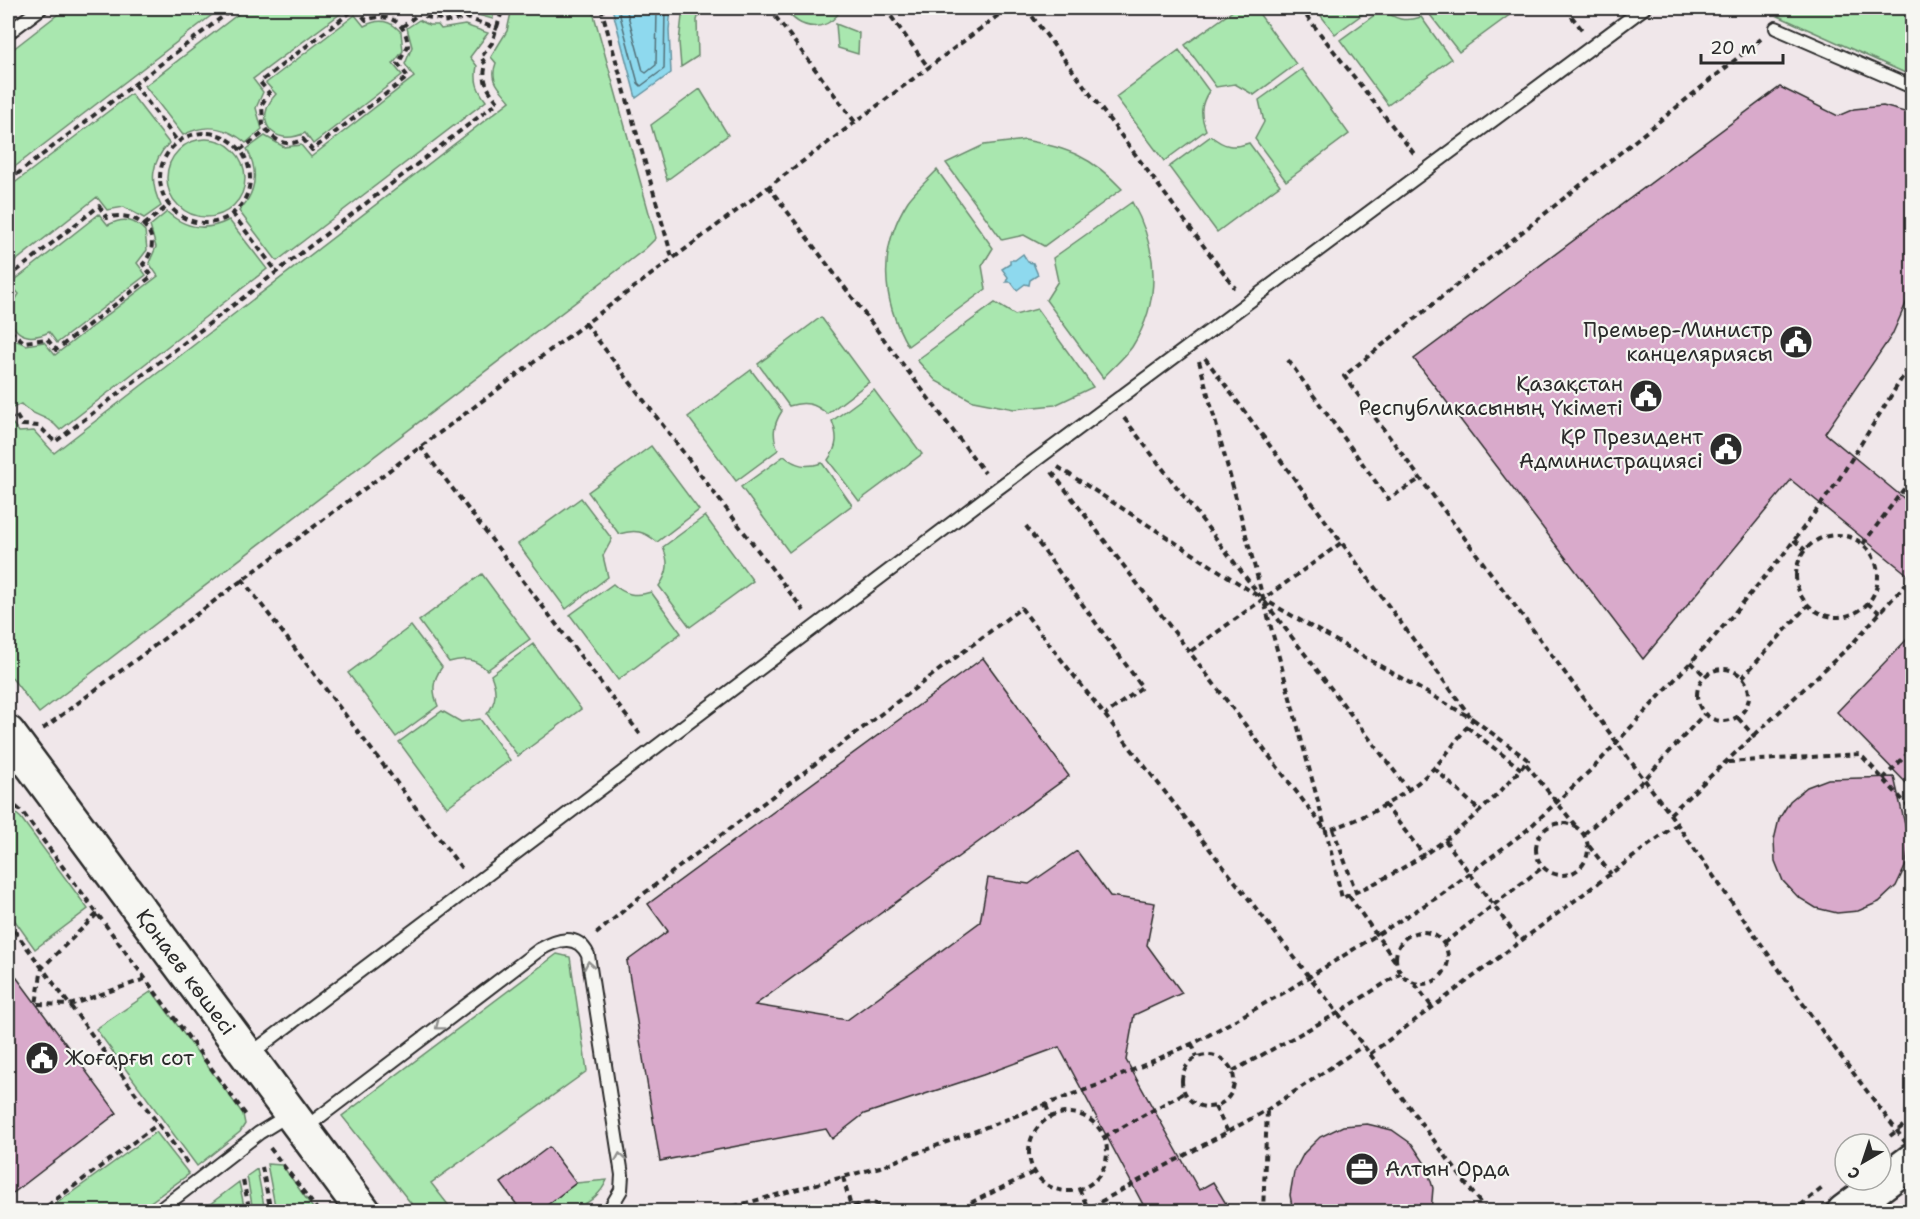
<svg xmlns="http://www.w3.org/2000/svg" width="1920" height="1219" font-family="'Shantell Sans',sans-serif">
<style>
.green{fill:#a9e7af;stroke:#6a896d;stroke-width:1.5}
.water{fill:#8ed9ee;stroke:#6693a0;stroke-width:1.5}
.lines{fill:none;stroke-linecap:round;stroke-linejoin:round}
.shore{stroke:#537179;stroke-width:1.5}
.building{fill:#d9aacb;stroke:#2b2b2b;stroke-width:1.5}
.lane-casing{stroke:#2b2b2b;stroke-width:16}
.secondary-casing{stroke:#2b2b2b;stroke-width:38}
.path{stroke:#2b2b2b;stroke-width:4;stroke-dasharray:6 4.5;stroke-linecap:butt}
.lane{stroke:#f6f6f2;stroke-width:12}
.secondary{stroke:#f6f6f2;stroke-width:33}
.path-bridge{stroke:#2b2b2b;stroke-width:4;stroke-dasharray:6 4.5;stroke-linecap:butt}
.oneway{stroke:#90908e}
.labels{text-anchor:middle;stroke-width:4.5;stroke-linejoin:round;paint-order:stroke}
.poi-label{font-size:21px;fill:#2b2b2b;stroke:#f6f6f2;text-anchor:end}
.street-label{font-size:21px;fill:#2b2b2b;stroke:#f6f6f2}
</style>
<rect width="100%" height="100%" fill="#f0e7ea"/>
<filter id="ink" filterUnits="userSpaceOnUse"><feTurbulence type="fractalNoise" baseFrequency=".0167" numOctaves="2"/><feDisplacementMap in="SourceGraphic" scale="12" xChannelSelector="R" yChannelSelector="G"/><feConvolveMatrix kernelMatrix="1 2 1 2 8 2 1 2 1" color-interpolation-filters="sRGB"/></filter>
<g filter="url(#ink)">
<!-- green -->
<path class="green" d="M66,8H221L8,172V53Z
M246,8H348L253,79L263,92L256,108L262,129L246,143C226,126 206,123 183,135L145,86Z
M425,8H493V19L463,11L443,16L442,13H433Z
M512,8H592L656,238L645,249L39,713L8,673V427L13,424L19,432L34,431L54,453L510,101C500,88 489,81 496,63L491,57L507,31Z
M683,8H701L697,20L698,56L681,67L679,42Z
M785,8H842C828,33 800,32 785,8Z
M1237,8H1255L1296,64L1254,95L1235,84L1216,87L1185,45Z
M1315,8H1371L1335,34Z
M1430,8H1519L1459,52L1427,11Z
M1789,8H1912V76L1778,16Z
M1383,9C1395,20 1405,22 1421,17L1451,59L1388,105L1340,40Z
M355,15L364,26C379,18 390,20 401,32L403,51L393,64L402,75L313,144L305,133C273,148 252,120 276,94L266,83Z
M419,20L429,25H438L441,29L465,25L488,33L470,57L477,66C474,81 477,89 486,101L277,261L239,211C257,192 259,172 247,149L265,136L284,147L301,145L311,157L414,77L405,64L412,47L407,28Z
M836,24L859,33L858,54L838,48Z
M1179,50L1209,91C1200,105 1200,115 1206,130L1164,161L1116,97Z
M1302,69L1349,134L1286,181L1255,139L1264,122L1259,100Z
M700,89L728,135L667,180L651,125Z
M131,94L169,143C151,162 149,182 161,206L144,218L124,207L107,210L97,197L8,267V188Z
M1211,136C1223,146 1233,149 1249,143L1280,185L1217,232L1169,167Z
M167 178a39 39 0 1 1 78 0a39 39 0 1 1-78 0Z
M1025,140C1068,148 1092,157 1122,189L1044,246L1024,235L1002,240L946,163L984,145Z
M937,170L993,248L982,266L986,289L908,346C881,300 878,248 908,201C916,190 928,180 937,170Z
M1132,202C1158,248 1162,300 1132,347C1124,358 1112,368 1103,378L1046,300L1058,281L1053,258Z
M167,212C186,229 206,232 229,220L267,269L60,430C47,414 32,417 21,404L8,410V337L26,345L44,342L55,355L158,276L149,263L156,247L150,226Z
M99,214L108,225C123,217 134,219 145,231L147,250L137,263L146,275L57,343L49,332C18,347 0,321 19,294L10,284Z
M995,303L1015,315L1037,309L1093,387L1055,405L1014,409L973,401L936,381L917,360Z
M821,317L869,382L827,414C815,403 804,401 789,406L758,364Z
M751,370L782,411C773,425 772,435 778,450L736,481L688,417Z
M874,390L922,454L859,501L828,460C838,446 838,436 832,421Z
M651,446L699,510L657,542C644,531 635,529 619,534L588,492Z
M784,456C796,466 806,468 822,463L852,505L789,552L741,487Z
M581,498L612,539L603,556L608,577L566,609L518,544Z
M705,516L753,581L690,627L659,586C669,572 669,562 663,547Z
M482,574L530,639L487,670C475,659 465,657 449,662L419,621Z
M613,584C625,595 635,597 651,592L681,633L618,680L570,615Z
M411,626L442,667C432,681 432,691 438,706L396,737L348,673Z
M533,644L581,709L518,756L487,714C497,701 497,690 491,675Z
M442,711L461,722L480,719L510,760L447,807L399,742Z
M8,807L21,818L88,909L35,949L8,911Z
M557,954L570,957L587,1071L431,1183L453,1211H417L342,1116Z
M152,991L243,1114L245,1124L240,1132L197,1166L96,1029Z
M156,1132L189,1174L138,1211H46Z
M267,1164L282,1165L315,1211H276Z
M257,1169L265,1211H253L247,1176Z
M607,1180C594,1209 567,1211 538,1212L576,1183Z
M239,1182L245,1211H201Z"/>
<!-- water -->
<path class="water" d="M612,8H671L669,30L671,73L636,98Z
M1023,254L1028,262L1033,263L1038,275L1030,280L1029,285L1025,284L1017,290L1011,282H1006L1008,277L1002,269L1010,264V260H1015Z"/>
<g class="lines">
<!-- shore -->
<path class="shore" d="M618,8L638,83L641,86L664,69L665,8
M626,8L643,71L646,73L656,65L657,8"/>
</g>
<!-- building -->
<path class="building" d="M1780,87L1838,116L1854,109L1883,106L1912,114V290L1892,335L1825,433L1912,505V578L1791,480L1643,659L1414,359Z
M1912,634V789L1837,712Z
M983,658L1069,776L755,1005L847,1020L980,922L988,878L1029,884L1077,851L1110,896L1155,903L1147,945L1182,993L1134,1015L1126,1060L1199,1190L1213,1182L1231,1212H1147L1059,1047L983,1075L864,1114L832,1139L826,1129L660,1161L627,961L668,931L648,904Z
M1894,777L1909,842L1906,865L1896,886L1879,902L1858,911L1837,913L1816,908L1798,897L1783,881L1775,861L1774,840L1779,819L1790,801L1807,787L1828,779Z
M8,966L117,1113L8,1197Z
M1367,1124L1392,1130L1412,1144L1426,1165L1433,1188L1431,1212H1293L1290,1195L1294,1172L1304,1153L1320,1137L1343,1126Z
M549,1147L576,1183L538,1212H522L501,1183Z"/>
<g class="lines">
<defs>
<path id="lane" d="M1776,28L1912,87
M8,33L41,8
M249,1055L997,489L1644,8
M305,1128L539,950C558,939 577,933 588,955L622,1175L621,1190L608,1212
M157,1212L259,1133L290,1114"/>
<g id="secondary">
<path id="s1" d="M8,733L364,1212"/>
<path d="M1844,1212L1912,1161"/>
</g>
</defs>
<!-- lane casing -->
<use href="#lane" class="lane-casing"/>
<!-- secondary casing -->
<use href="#secondary" class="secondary-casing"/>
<!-- path -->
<path class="path" d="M356,8L366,20C388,12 406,21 408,46L398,64L408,77L312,150L303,139C287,149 272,140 263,125L262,104L269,93L260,82Z
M419,8L426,17L440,19L442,22L467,18L498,29
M601,8L672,257
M769,8L855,122
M885,8L928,67
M1026,8L1235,288
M1300,8L1416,156
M1565,8L1583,31
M402,27L421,12
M1761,39L1344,376L1670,814L1827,1038
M134,84L178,142
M160 178a45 45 0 1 1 90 0a45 45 0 1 1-90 0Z
M240,150L266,131
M8,181L234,8
M768,186L985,473
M232,213L277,272
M144,225L169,205
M8,278L99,206L107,218C138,208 167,237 143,264L152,276L56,350L47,339L24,342L8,329
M8,288L12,293L8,300
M585,323L804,611
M1205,358L1470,716
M1288,360L1388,499L1420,479
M1199,361L1326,831
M1124,418L1260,596
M8,420L16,415L22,425L39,426L55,442L498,102C488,90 481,80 486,65L481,57L492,43L503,8
M420,446L640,734
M1058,467L1263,599L1473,719
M1052,472L1324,828
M1026,526L1142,687L1105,715
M1796 576a41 41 0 1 1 82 0a41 41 0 1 1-82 0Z
M1794,540L1805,550
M1863,544L1912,478
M242,579L463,870
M1265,602L1408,789
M1867,603L1880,613
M1191,651L1341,543
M1691,662L1705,676
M1697 695a26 26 0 1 1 52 0a26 26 0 1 1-52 0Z
M1742,678L1808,605
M1738,718L1755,737
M1473,719L1528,760C1479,821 1415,868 1342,898L1326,831C1364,819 1407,796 1435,767C1449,752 1460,735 1473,719Z
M1467,727L1521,769
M43,729L1008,8
M1728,762L1860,754L1912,810
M1526,764L1575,825
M1434,768L1481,812
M1883,779L1912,749
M8,800L23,813L248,1118
M1384,804L1424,855
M1670,814L1852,644L1912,577
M1536 849a26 26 0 1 1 52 0a26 26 0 1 1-52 0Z
M1333,829L1356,892
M1584,834L1644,780L1704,714
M1445,840L1520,941
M1589,846L1611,874
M1349,896L1395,961
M97,914L42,968L36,1004L70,1005L145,979
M8,922L188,1164
M1396 958a26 26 0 1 1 52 0a26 26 0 1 1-52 0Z
M596,934L642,895L1021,608L1370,1054L1487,1212
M1444,943L1543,867
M1415,984L1432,1007
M1192,1044L1197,1057
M1370,1054L1677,824
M1182 1081a26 26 0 1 1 52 0a26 26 0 1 1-52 0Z
M1233,1071L1338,1013L1401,973
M1046,1105L1050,1116
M1215,1107L1228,1132
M1029 1152a39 39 0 1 1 78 0a39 39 0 1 1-78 0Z
M1890,1136L1912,1119
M1104,1137L1184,1093
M270,1148L319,1212
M262,1167L271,1212
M843,1177L851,1207
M243,1180L250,1212
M1079,1189L1088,1208
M39,1212L158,1124
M713,1212L880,1167L1106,1082L1198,1041L1285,992L1441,895L1527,830L1596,765L1715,636L1783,555L1836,484L1912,362
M844,1212C859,1201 879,1200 893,1212
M952,1212L1034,1172
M1082,1212L1267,1110L1363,1046
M1263,1212L1267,1110
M1792,1212L1825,1186"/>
<!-- lane -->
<use href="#lane" class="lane"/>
<!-- secondary -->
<use href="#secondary" class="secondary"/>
<!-- path-bridge -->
<path class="path-bridge" d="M1827,1038L1912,1151"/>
</g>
<!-- one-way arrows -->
<defs><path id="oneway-chevron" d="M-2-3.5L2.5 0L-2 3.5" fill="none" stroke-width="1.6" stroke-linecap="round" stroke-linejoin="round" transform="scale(1.5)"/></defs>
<g class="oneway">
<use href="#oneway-chevron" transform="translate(589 965) rotate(-100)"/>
<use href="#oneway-chevron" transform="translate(439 1026) rotate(143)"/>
<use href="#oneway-chevron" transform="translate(620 1157) rotate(-99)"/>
</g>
</g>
<!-- icons -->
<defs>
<symbol id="civic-disc" viewBox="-11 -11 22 22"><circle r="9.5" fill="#2b2b2b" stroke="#f6f6f2"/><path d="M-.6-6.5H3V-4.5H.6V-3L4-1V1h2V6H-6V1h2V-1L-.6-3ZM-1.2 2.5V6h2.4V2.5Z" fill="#fff"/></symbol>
<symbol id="office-disc" viewBox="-11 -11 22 22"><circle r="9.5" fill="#2b2b2b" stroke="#f6f6f2"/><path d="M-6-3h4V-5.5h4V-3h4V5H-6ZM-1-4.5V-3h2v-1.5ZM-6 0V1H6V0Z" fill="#fff"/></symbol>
</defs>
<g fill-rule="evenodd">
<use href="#civic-disc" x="1777" y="323" width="38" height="38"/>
<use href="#civic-disc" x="1627" y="377" width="38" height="38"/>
<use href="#civic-disc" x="1707" y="430" width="38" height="38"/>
<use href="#civic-disc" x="23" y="1039" width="38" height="38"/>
<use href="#office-disc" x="1343" y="1150" width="38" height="38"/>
</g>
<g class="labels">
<!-- poi labels -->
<g class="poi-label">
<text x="1773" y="337">Премьер-Министр<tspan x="1773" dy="24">канцеляриясы</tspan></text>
<text x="1623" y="391">Қазақстан<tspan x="1623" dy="24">Республикасының Үкіметі</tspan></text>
<text x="1703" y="444">ҚР Президент<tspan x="1703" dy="24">Администрациясі</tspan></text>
<text x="65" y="1065" text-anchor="start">Жоғарғы сот</text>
<text x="1385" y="1176" text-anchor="start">Алтын Орда</text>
</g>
<!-- street labels -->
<g class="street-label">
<text dy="7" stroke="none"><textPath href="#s1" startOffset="298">Қонаев көшесі</textPath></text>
</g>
</g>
<!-- margin -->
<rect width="1920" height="1219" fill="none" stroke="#f6f6f2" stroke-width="30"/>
<rect x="15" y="15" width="1890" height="1189" fill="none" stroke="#2b2b2b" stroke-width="2" filter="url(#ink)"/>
<!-- north arrow -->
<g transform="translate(1863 1162) rotate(219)"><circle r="28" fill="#f6f6f2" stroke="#a5a5a2" stroke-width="1.5"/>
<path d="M0-4.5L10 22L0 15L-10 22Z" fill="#2b2b2b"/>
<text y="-9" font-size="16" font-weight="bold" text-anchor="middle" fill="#2b2b2b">С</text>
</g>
<!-- scale -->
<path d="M1701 54v9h82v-9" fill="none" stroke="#2b2b2b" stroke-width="3"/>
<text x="1710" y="54" font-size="18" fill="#2b2b2b" stroke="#f6f6f2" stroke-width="4.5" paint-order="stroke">20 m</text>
</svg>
